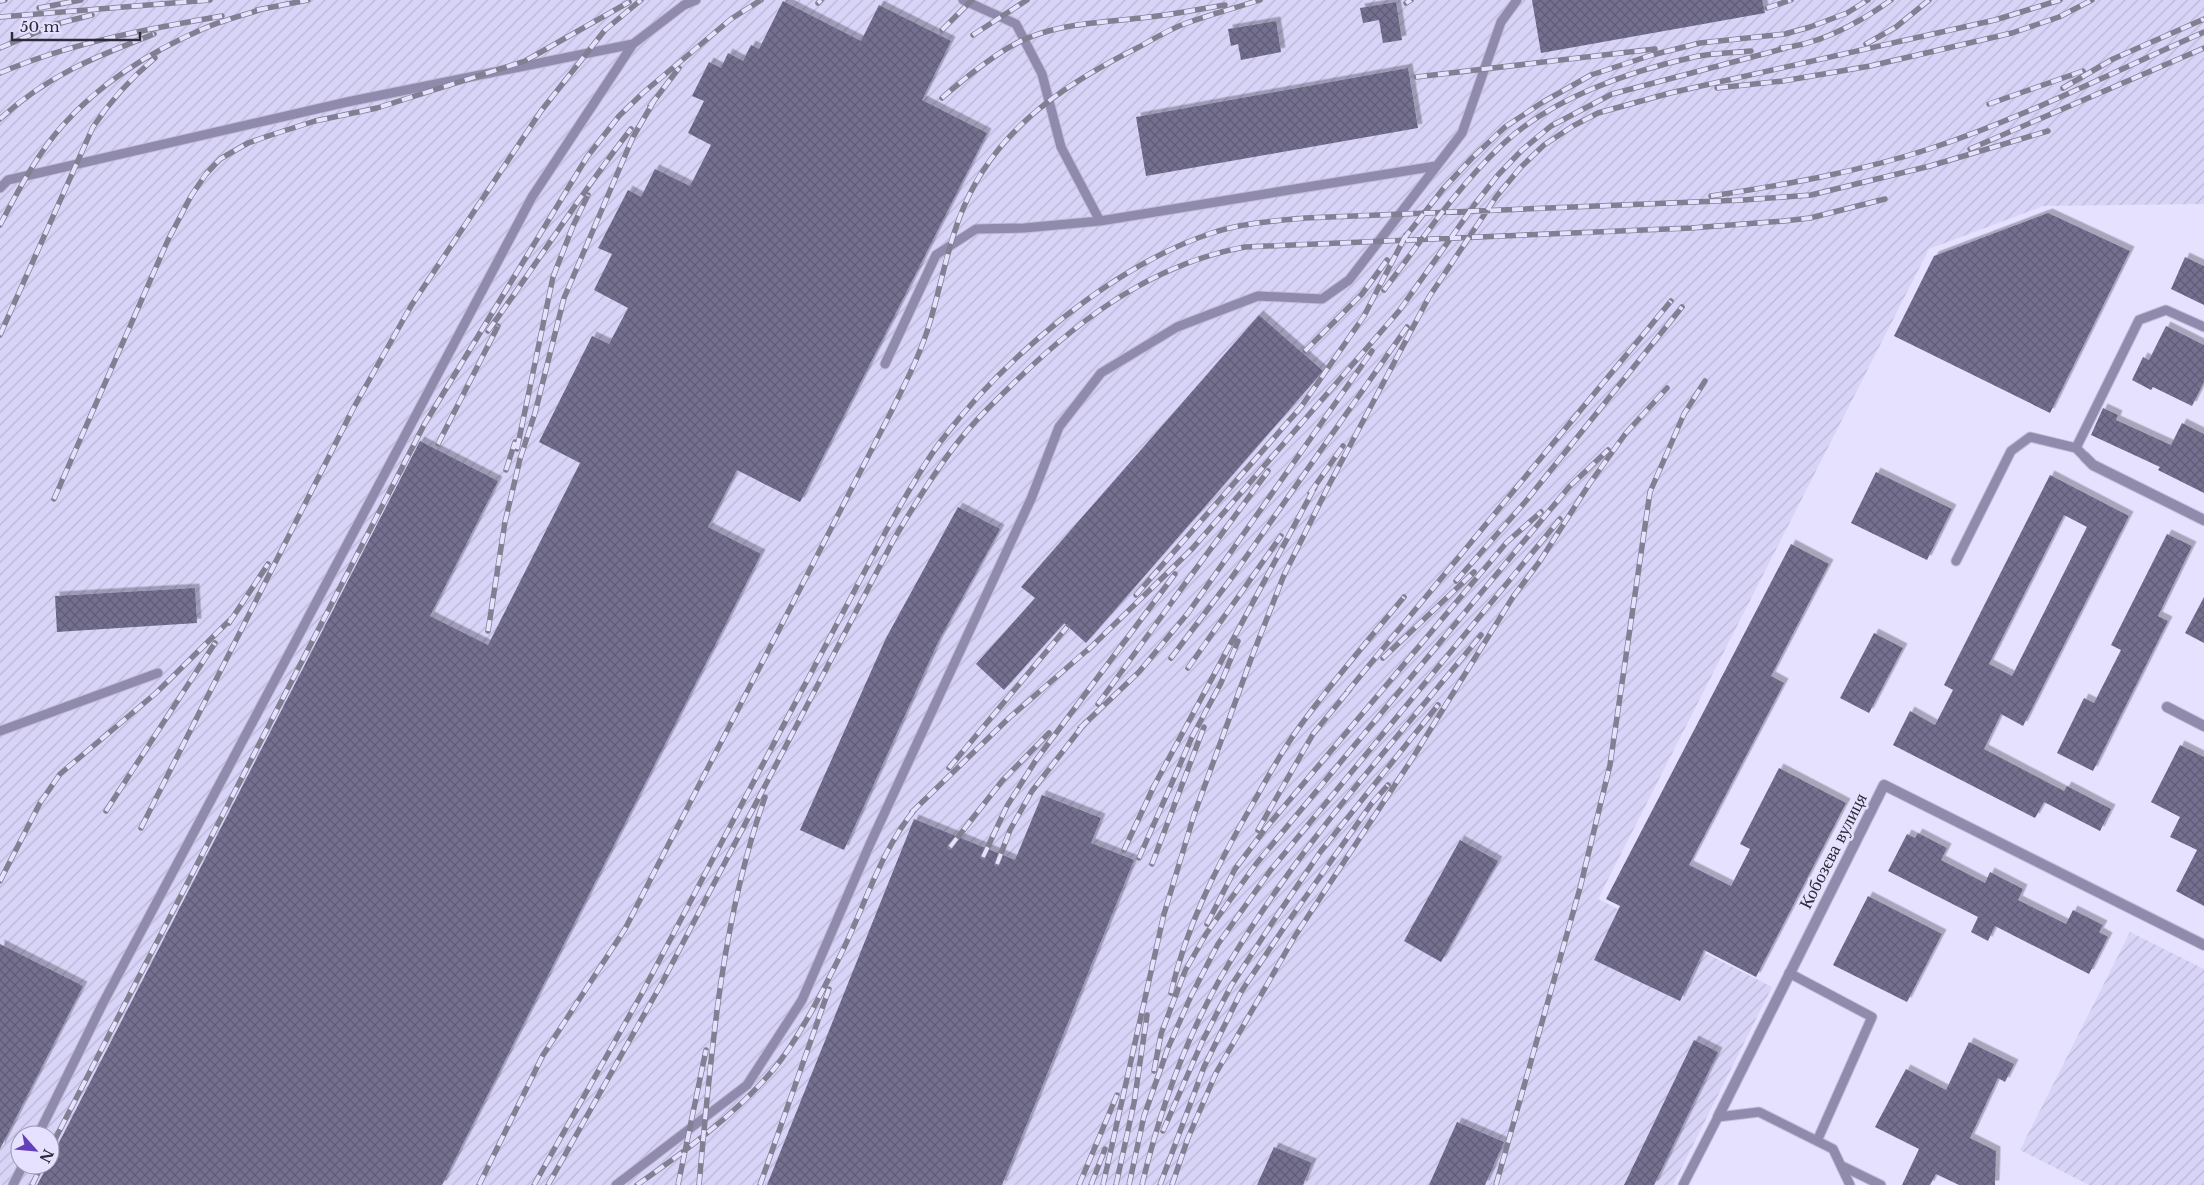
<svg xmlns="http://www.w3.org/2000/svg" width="2204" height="1185" font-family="'Libre Baskerville',serif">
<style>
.industrial{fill:url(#industrial-furrows);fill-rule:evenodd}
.building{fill:url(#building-cross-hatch);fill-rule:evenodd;filter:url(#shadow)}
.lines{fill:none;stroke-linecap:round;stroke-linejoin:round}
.service-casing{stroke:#c0bdd7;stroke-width:11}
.minor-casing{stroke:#c0bdd7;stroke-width:12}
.service{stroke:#908bac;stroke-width:9}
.minor{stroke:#908bac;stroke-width:10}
.rail-casing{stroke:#827f93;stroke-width:5.5}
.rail{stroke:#e5e1ff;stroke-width:4;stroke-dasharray:11;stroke-linecap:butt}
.labels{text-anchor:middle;stroke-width:5;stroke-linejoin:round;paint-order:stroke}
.street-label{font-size:18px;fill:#2d2b37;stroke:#e5e1ff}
</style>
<defs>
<pattern id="industrial-furrows" width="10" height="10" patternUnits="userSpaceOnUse" patternTransform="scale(1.25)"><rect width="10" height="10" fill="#d8d4f8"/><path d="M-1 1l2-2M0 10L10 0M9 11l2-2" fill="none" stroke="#bab6d5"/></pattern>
<pattern id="building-cross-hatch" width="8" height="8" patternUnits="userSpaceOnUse" patternTransform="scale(1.25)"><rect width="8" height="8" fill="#74708f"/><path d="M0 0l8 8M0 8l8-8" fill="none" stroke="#605c76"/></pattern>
<filter id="shadow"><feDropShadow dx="4.5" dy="-4.5" stdDeviation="0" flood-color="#0004"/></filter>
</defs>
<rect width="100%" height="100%" fill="#e5e1ff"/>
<!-- industrial -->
<path class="industrial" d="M0,0H2204V204L2043,206L1929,249L1598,899L1772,987L1673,1185H0ZM20,1135H50V1165H20Z
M2130,932L2204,969V1185H2089L2020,1150Z"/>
<!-- building -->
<path class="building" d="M1532,0H1762L1765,13L1541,53Z
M783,1L861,41L879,5L951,41L922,100L987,133L800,502L737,470L708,527L761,554L442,1185H37L48,1165H50V1160L420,441L498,481L430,616L488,645L580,463L539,442L592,336L609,344L628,308L594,290L612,254L598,248L628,190L641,197L655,169L690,186L711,145L688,133L704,101L692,96L709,62L721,68L728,53L743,61L751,45L759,49Z
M1396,2L1402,40L1383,43L1379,20L1363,23L1360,8Z
M1276,21L1281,52L1241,60L1238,44L1231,46L1228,29Z
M1408,68L1418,128L1146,176L1136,117Z
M2048,213L2130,251L2050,413L1894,336L1934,256Z
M2185,257L2204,266V305L2171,289Z
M1259,315L1323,371L1086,643L1064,623L1004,690L976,664L1035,598L1021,587Z
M2166,326L2204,345V382L2192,406L2153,387L2151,390L2132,380L2143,357L2149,360Z
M2103,408L2118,415L2116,420L2171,445L2182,423L2204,434V493L2158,470L2160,467L2091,435Z
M1876,472L1952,509L1927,560L1851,523Z
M2050,475L2129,516L2023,726L2001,714L1984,749L2064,791L2067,786L2111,809L2100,831L2044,802L2035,818L1893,745L1910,711L1935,725L1953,690L1944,685ZM2064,515L2087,527L2012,676L1989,664Z
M958,507L1000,529L938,642L844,850L800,830L886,638Z
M2167,534L2192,546L2158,616L2168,621L2093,771L2057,753L2084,698L2094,703L2121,650L2111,645Z
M1791,544L1829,564L1771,676L1784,683L1689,865L1731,886L1750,849L1740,844L1779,768L1846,803L1756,977L1704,950L1680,1001L1594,960L1620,906L1606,899Z
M195,588L197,623L57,632L55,596Z
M2204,597V643L2185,633Z
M1874,633L1903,648L1869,713L1840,698Z
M2180,745L2204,757V906L2176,891L2197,850L2170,837L2180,817L2151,802Z
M1042,795L1101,818L1091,843L1134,860L1002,1185H767L914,819L1015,860Z
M1918,833L1947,848L1941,860L1985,883L1990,872L2023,889L2018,900L2066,924L2073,910L2103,925L2099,932L2108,937L2089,974L1995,926L1988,941L1971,932L1978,917L1888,871L1907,834L1915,838Z
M1460,840L1498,861L1441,962L1404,941Z
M1868,896L1942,934L1907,1002L1833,965Z
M0,944L83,986L0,1149Z
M1694,1040L1718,1052L1654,1185H1624Z
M1969,1042L2014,1064L2005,1082L1998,1078L1970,1138L1996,1151L1995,1185H1959L1936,1174L1930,1185H1902L1919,1149L1875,1127L1906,1069L1946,1090Z
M1457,1122L1504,1142L1485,1185H1429Z
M1274,1147L1312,1163L1303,1185H1257Z"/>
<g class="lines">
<defs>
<path id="service" d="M963,0L1016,24L1042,74L1061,147L1100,221
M0,188L8,180L347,102L633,44
M885,364L936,255L976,229L1024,228L1100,221L1436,166
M2085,457L2076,448L2139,320L2166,310L2204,327
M1956,561L2011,451L2030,437L2076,448
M0,731L158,673
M1789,973L1872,1017L1817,1141
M38,1135L103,1003L532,197L633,44L684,5L696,0
M1842,1166L1881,1185
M13,1185L23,1165
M616,1185L747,1085L802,1000L870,844L1031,499L1059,427L1101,373L1177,327L1258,296L1322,299L1349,280L1462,133L1501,22L1517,0
M1683,1185L1718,1117L1759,1112L1833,1149L1850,1185"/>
<path id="minor" d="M2085,457L2093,465L2204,520
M2167,707L2204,726
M1718,1117L1884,785L2204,945"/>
</defs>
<!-- service casing -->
<use href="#service" class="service-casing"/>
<!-- minor casing -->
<use href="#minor" class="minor-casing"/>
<!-- service -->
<use href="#service" class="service"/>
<!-- minor -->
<use href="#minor" class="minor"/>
<defs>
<path id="rail" d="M0,1L5,0
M818,3L821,0
M1406,3L1411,0
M39,8L81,0
M1767,8L1791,0
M257,10L308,0
M0,17L210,0
M942,30L972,0
M973,35L1027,0
M1866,44L1896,27L1929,0
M0,48L56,24L92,15
M1781,48C1821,44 1859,23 1891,0
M0,73C70,43 147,29 222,16
M1416,77L1655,49
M1717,88L1783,81L1870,66L2012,33L2059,17L2092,0
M2063,88L2113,59L2204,19
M942,98C965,78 989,58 1015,44C1056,22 1105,23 1149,17C1175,14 1200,9 1225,5
M1989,104L2083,71
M650,106L679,68
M0,119C48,75 95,57 154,34
M1970,149L2204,48
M1711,196C1784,185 1858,172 1929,149C2023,118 2113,72 2204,32
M0,225C18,191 37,154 63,125C102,81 152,51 205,28C224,20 244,15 263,9
M1403,240L1443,189L1472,158L1505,127L1543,102L1591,75L1652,55L1700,43L1785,34L1810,27L1847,13L1868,0
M1384,290C1422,240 1457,187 1503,144C1552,98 1630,71 1694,57C1712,53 1732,53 1751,51
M488,331C537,264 580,194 631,129
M0,335L93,127C111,100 130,79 155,58
M1305,351L1362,294L1387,260
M438,444L498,326
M517,449L553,277L573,226L588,195
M506,470L515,442
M1310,493L1343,446
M54,499L168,240L191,196L206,174L220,159L248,143L271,135L315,121L377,108L525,61L629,2
M1456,581L1526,501L1682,307
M1136,595L1301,407L1364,316L1406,235
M1173,600L1268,471
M229,623L268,564
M488,631L505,522L520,459L535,413L564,298L633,137L654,101
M1088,650L1192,549L1399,311L1475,204L1498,175L1522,150L1551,126L1612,94L1786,48
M1171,658L1230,580L1407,327
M1383,658L1474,572
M1188,668L1281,536
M1347,692L1671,301
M1098,704L1177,595
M1080,728L1139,672L1188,613L1372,351
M949,768L1067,627
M106,811L215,643
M912,812L1010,717L1092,646
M141,828L354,407L411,306L541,111L605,30L641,0
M1258,830L1313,734L1350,689
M950,847L1002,781L1049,733
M1124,850L1154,786L1315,487
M983,857L1007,806L1036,760L1175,574
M1139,858L1192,737L1221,683L1238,641
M997,864L1010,830L1032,791L1085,723
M1152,864L1204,727
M0,881L40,803L60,774L156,693L232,618
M1207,924L1235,869L1266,828L1507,542L1541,512
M1171,993C1186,926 1218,864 1252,805C1269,775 1285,745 1306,718C1337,676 1371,637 1404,597
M1154,1071L1161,1034L1185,971L1206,934L1230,900L1256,864L1569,487L1608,450
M1163,1131L1202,1042L1231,986L1272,923L1321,851L1438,705
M50,1149L424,425L587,157L619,116L644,92L731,19L761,0
M32,1185L42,1165
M479,1185L543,1055L625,929L891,412C905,384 920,355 929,325C940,290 946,253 959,219C990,134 1059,87 1137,48C1152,40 1168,30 1184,24C1209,15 1235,8 1260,0
M534,1185L641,995L886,531C903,501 920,469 941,441C1004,358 1112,266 1212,233C1241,223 1274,221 1305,218L1743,200L1811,195L1930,166L2048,131
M548,1185L663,981L894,539C913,507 932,476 954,447C973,422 997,399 1019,378C1083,316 1156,263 1245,247L1691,228L1784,221L1810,218L1885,199
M637,1185C684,1152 736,1114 773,1070C799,1039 822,992 840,956C865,906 880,851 916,808
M678,1185L706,1050
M699,1185C711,1054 721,922 765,797
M760,1185L829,989
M1079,1185L1117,1095
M1091,1185L1105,1149
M1103,1185L1164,914L1194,815L1251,659L1284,575L1329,485L1429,297L1496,197L1521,167L1544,145L1573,126L1598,113L1670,93L1995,20L2060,0
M1116,1185L1134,1103L1147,1015
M1129,1185L1144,1116L1168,1048L1191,996L1218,944L1270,871L1560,519
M1142,1185C1159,1113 1184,1042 1221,977C1292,853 1391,746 1481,635
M1160,1185L1204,1067L1241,992L1283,929L1372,803L1388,785
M1172,1185L1188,1138L1216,1073L1295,936L1412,759L1513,597L1540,561L1590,483L1626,433L1667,388
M1496,1185L1580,888L1610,765L1650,492L1684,414L1705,381"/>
</defs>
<!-- rail casing -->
<use href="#rail" class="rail-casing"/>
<!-- rail -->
<use href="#rail" class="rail"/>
</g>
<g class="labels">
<!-- street labels -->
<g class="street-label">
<text transform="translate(1833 851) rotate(-63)" y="6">Кобозєва вулиця</text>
</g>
</g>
<!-- north arrow -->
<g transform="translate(35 1150) rotate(117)"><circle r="24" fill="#e5e1ff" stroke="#9b98af"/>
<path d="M0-4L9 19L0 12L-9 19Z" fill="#6340b9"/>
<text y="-8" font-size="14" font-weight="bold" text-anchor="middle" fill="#2d2b37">N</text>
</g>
<!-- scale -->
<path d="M12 32v8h128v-8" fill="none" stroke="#2d2b37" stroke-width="2.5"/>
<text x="20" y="32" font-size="15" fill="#2d2b37" stroke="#e5e1ff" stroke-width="4" paint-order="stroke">50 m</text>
</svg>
